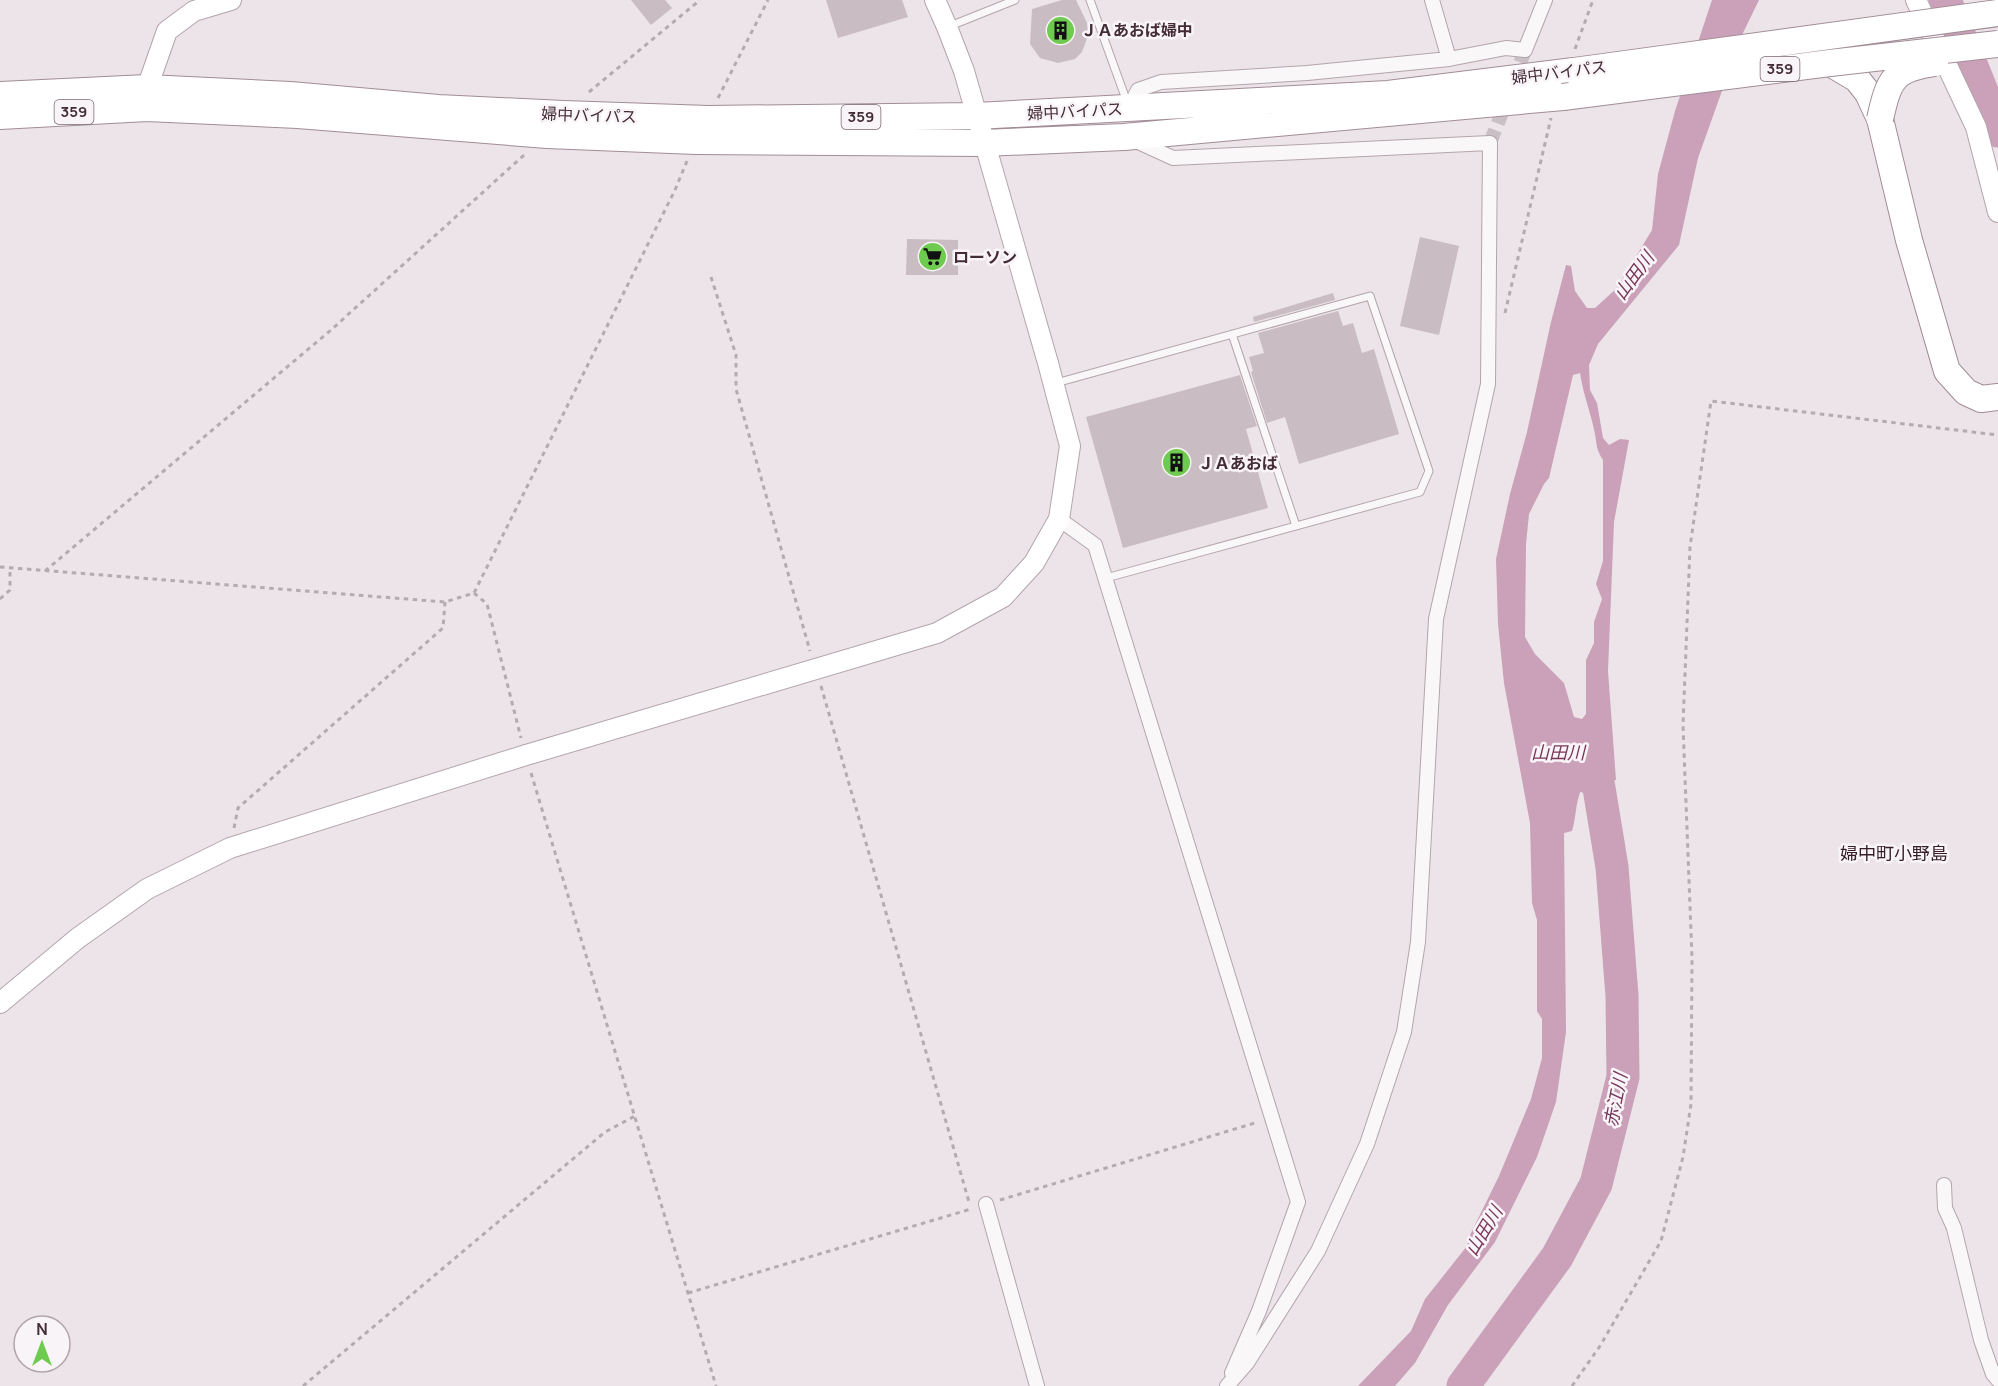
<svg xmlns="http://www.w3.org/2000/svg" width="1998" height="1386" font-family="Manrope,'Noto Sans JP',sans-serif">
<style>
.water{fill:#caa1b9;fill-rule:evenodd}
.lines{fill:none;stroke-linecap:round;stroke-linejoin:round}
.river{stroke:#caa1b9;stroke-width:33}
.building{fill:#c9bcc2}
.street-tunnel{stroke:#cabfc5;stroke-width:14;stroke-dasharray:14 7;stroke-linecap:butt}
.lane-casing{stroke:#b3a5ac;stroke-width:9}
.street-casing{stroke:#b3a5ac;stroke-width:16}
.secondary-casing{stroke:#b3a5ac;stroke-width:22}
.highway-casing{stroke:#a28c97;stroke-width:28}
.path{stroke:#b5aaaf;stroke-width:3;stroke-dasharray:4.5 4.5;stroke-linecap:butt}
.lane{stroke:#faf7f8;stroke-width:7}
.street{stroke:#faf7f8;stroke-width:14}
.secondary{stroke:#fff;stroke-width:20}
.highway{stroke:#fff;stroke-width:26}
.highway-bridge-casing{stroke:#a28c97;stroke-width:28;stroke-linecap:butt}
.highway-bridge{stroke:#fff;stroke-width:26}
.labels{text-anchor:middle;stroke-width:5;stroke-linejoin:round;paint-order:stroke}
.shield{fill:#f9f4f7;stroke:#7a6871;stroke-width:1.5}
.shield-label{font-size:15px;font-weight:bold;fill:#442c37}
.poi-label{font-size:16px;font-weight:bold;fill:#442c37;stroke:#f9f4f7;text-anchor:start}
.street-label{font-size:16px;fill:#442c37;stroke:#f9f4f7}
.water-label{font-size:18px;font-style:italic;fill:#77375b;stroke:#f9f4f7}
.neighbourhood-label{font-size:18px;fill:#351e28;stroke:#f9f4f7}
</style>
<rect width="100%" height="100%" fill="#ece4e8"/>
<!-- water -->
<path class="water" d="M1712,0H1759L1742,35L1698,158L1679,245L1598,344L1589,365L1590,390L1597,403L1603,438L1609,445L1620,439L1629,440L1614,522L1608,671L1616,780L1585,783C1575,797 1577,815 1572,831L1564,833L1566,1032L1556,1102L1537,1157L1495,1242L1448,1305L1415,1363L1395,1386H1358L1411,1331L1425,1299L1467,1246L1470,1235L1499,1176L1531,1099L1542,1058V1019L1537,1011V920L1532,903L1530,823L1504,683L1498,624L1496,559L1510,494L1527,432L1551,322L1566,265L1571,266L1575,291L1587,308H1595L1617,288L1652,230L1658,174L1675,111ZM1580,373C1583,394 1591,413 1595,434C1597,446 1596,449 1603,460V561L1596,584L1602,599L1594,622V643L1586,660V714L1582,719L1574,717L1564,683L1535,654L1525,637L1526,544L1529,514L1544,484L1549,478L1573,375Z"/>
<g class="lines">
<!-- river -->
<path class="river" d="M1945,0L1998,131
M1463,1386L1557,1257L1596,1184L1623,1077L1622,996L1612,867L1598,782L1559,763"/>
</g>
<!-- building -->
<path class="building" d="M631,0H665L672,8L651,25Z
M826,0H902L908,17L838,38Z
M1062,0H1076L1087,23L1089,33L1082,52L1075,59L1058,63L1040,58L1030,44L1032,9Z
M1420,237L1459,246L1439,335L1400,326Z
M907,239L958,240V275H906Z
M1333,293L1335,300L1254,322L1253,317Z
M1338,311L1343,326L1353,323L1362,353L1374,349L1399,434L1299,464L1285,417L1267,423L1251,372L1253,371L1249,357L1264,353L1258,333Z
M1240,375L1257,426L1246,429L1268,508L1123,548L1086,417Z"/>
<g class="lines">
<!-- street-tunnel -->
<path class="street-tunnel" d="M1513,82L1525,50
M1490,143L1507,100"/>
<defs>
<path id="lane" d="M1090,0L1127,102
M950,26L1015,0
M1232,334L1296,526
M1056,383L1370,296L1429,471L1420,492L1106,578"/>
<path id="street" d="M1432,0L1449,59
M1129,108L1138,90L1161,82L1307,73L1449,59L1506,48L1525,50L1545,0
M1136,141L1173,158L1490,143L1488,384L1436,619L1418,942L1404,1032L1367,1144L1318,1251L1247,1363L1227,1386
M1059,519L1095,545L1298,1202L1259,1311L1232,1373
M1944,1185L1945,1208L1954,1228L1981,1340L1993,1374L1998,1380
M986,1204L1037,1386"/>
<path id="secondary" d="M1916,0L1976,127L1998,212
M147,100V88L167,31L194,11L231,0
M0,1003L78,938L147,889L230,848L526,755L937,633L1003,597L1034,563L1059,519L1070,446L1048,363L964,71L947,27L935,0"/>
<path id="highway" d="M1830,63L1857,79L1868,93L1880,119L1909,240L1947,371L1966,392L1981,399L1998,397
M0,95L147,88L290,95L438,108L563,114L708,119L976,116L1388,94L1574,71
M0,116L147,108L298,115L547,135L696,141L984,143L1124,137L1563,97"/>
</defs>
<!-- lane casing -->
<use href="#lane" class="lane-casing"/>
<!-- street casing -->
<use href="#street" class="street-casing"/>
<!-- secondary casing -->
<use href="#secondary" class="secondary-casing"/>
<!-- highway casing -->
<use href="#highway" class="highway-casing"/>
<!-- path -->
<path class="path" d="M1575,49L1593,0
M589,92L700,0
M718,98L768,0
M711,277L736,355V389L810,651
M1505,313L1551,118
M0,567L445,602L474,593L675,190L687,161
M45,571L331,330L524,155
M474,593L487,604L521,738
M0,599L10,590V568
M821,686L969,1202
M531,773L716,1386
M234,828L238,808L443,628L445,602
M1000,1200L1258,1122
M688,1293L971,1209
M303,1386L605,1132L635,1116
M1572,1386L1600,1346L1661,1241L1683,1157L1691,1104L1692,958L1683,725L1690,547L1711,401L1998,435"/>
<!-- lane -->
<use href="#lane" class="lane"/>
<!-- street -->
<use href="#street" class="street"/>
<!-- secondary -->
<use href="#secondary" class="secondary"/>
<!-- highway -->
<use href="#highway" class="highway"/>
<defs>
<path id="highway-bridge" d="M1574,71L1998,13
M1563,97L1830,63L1998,44
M1880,119C1889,79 1893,69 1935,63"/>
</defs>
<!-- highway-bridge casing -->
<use href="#highway-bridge" class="highway-bridge-casing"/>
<!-- highway-bridge -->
<use href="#highway-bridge" class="highway-bridge"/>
</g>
<!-- icons -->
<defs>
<symbol id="building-disc" viewBox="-11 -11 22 22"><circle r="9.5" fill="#6fcb4f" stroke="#f9f4f7"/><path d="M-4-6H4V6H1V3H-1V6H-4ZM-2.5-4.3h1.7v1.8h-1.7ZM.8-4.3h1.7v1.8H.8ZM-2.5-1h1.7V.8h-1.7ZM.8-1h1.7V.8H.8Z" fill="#111"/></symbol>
<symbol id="supermarket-disc" viewBox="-11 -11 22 22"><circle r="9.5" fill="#6fcb4f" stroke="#f9f4f7"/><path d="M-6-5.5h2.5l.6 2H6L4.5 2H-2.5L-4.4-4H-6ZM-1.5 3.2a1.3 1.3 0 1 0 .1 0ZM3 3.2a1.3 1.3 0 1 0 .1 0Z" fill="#111"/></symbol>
</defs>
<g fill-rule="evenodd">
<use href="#building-disc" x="1044" y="14" width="33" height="33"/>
<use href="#supermarket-disc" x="916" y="240" width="33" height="33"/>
<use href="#building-disc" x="1160" y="446" width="33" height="33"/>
</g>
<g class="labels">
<!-- shield labels -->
<g class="shield">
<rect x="1760.5" y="57" width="39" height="24" rx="4.5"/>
<rect x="54.5" y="100" width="39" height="24" rx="4.5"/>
<rect x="841.5" y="105" width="39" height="24" rx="4.5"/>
</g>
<g class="shield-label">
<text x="1780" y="74">359</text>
<text x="74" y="117">359</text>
<text x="861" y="122">359</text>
</g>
<!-- poi labels -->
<g class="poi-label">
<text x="1081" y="36">ＪＡあおば婦中</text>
<text x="953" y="263">ローソン</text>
<text x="1198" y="469">ＪＡあおば</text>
</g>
<!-- street labels -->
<g class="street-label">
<text transform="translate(1559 72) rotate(-7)" y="6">婦中バイパス</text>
<text transform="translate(1075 111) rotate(-3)" y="6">婦中バイパス</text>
<text transform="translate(589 115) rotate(2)" y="6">婦中バイパス</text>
</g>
<!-- water labels -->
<g class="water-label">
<text transform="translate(1634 276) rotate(-54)" y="6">山田川</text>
<text x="1558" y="759">山田川</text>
<text transform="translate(1616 1100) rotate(-79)" y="6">赤江川</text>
<text transform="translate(1484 1231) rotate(-59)" y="6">山田川</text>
</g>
<!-- neighbourhood labels -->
<g class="neighbourhood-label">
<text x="1894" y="860">婦中町小野島</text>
</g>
</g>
<!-- north arrow -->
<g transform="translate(42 1344)"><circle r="28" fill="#f9f4f7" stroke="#b1a4aa" stroke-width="1.5"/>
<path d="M0-4.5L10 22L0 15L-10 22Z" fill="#6fcb4f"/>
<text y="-9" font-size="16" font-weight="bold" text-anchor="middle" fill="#442c37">N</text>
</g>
</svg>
